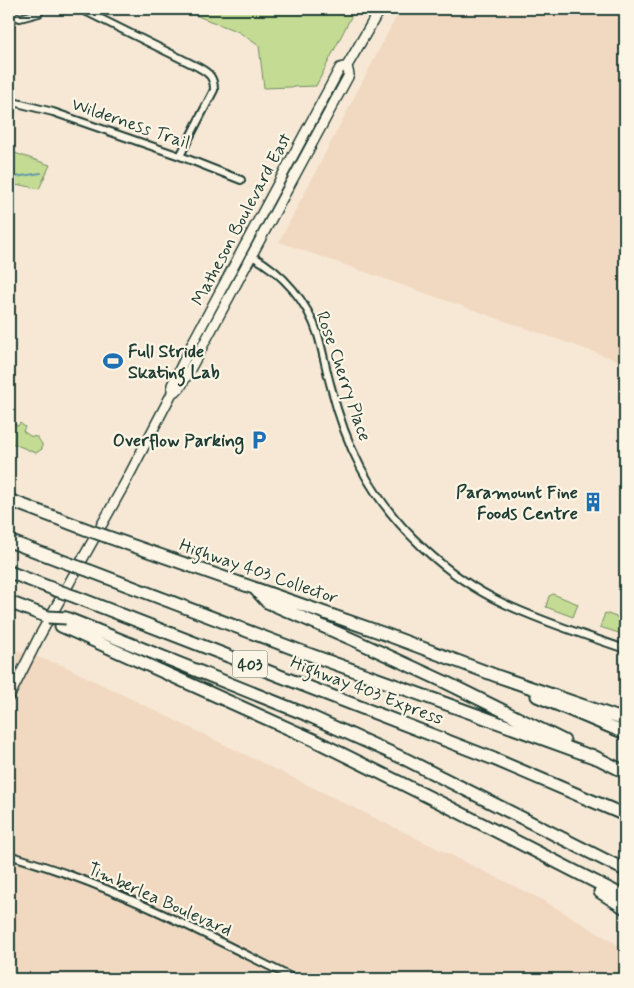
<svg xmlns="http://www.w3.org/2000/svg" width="634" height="988" font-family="Mynerve,sans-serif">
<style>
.built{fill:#f1d9c1}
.green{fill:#c3db92;stroke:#718c63}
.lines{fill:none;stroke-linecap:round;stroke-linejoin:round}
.stream{stroke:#649ca7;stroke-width:2}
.street-casing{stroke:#1f3d34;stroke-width:10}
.secondary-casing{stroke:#1f3d34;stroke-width:12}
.highway-casing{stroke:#1f3d34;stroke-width:15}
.street{stroke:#fcf5e5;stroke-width:6}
.secondary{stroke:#fcf5e5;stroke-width:9}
.highway{stroke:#fcf5e5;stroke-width:11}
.highway-bridge-casing{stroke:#1f3d34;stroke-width:15;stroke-linecap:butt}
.highway-bridge{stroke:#fcf5e5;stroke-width:11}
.labels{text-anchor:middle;stroke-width:4.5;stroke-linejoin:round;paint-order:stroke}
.shield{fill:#fcf5e5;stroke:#617469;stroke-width:1}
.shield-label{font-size:16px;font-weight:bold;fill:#1f3d34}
.street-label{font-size:18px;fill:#1f3d34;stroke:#fcf5e5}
.poi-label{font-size:18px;font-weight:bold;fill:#1f3d34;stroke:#fcf5e5;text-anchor:end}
</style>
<rect width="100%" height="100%" fill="#f7e8d5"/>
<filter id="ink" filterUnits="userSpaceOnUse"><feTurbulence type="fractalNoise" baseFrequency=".02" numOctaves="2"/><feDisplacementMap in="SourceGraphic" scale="10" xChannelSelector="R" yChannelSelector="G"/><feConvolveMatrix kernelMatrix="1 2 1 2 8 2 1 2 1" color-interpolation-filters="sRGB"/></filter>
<g filter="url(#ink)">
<!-- built -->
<path class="built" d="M400,9H625V363L279,242Z
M9,648L62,665L543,900L625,949V979H9Z"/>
<!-- green -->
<path class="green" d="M179,9H355L316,86L264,88L259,46L239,32Z
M9,151L50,165L39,189L22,185L9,187Z
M9,421L18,426L20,423L25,427L23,431L30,436L37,437L42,444V449L36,453L9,442Z
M553,594L578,604L573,617L546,607L549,596Z
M605,613L625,620V635L600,627Z"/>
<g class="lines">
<!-- stream -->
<path class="stream" d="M9,178L41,173"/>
<defs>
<path id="street" d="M81,9L198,67C209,73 214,77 214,90L180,156
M9,14L20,18L39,13
M9,101L53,112L180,156L241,180
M252,256C283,273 307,301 318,335C323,352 326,370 331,387C338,415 348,443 361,468C391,525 447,577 505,604C543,622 585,635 625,649
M9,855C28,861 48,867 67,874C145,902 220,942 295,979"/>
<path id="secondary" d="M172,393V385L193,342L340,68L347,66
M9,697L39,637L124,485L172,393L180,388L349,75L347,66L380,9"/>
<path id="highway" d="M9,500L88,530
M108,537L385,634L497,676L625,720
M9,541L70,564
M90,571L300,651L596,758
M9,572L56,590
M256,590L267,602L354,640L445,682L564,741
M76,597L494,759L625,815
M9,602L48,617
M66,618L305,714L405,759L625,870
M61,626L314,740L443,804L625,897
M537,696L625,733
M591,755L625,772
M600,892L625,908"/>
</defs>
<!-- street casing -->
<use href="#street" class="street-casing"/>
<!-- secondary casing -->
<use href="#secondary" class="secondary-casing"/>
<!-- highway casing -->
<use href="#highway" class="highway-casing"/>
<!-- street -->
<use href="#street" class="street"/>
<!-- secondary -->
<use href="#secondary" class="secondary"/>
<!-- highway -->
<use href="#highway" class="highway"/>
<defs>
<path id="highway-bridge" d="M88,530L108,537
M70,564L90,571
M56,590L76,597
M48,617L66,618"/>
</defs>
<!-- highway-bridge casing -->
<use href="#highway-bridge" class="highway-bridge-casing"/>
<!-- highway-bridge -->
<use href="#highway-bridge" class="highway-bridge"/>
</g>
</g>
<!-- icons -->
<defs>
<symbol id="stadium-bare" viewBox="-9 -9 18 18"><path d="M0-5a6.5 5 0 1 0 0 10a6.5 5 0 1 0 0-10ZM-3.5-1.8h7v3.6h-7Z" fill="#1f6fb2" stroke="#fcf5e5" stroke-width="2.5" paint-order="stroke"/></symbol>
<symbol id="parking-bare" viewBox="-9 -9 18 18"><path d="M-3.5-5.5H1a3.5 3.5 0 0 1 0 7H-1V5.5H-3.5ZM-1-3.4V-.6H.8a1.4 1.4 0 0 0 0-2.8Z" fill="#1f6fb2" stroke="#fcf5e5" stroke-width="2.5" paint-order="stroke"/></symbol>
<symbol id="building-bare" viewBox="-9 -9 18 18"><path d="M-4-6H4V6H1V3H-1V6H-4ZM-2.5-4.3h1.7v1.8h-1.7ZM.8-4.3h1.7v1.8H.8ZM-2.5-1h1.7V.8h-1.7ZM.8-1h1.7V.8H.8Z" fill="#1f6fb2" stroke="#fcf5e5" stroke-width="2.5" paint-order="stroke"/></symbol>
</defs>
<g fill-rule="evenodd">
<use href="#stadium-bare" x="99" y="347" width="28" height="28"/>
<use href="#parking-bare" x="245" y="426" width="28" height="28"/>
<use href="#building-bare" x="579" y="488" width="28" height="28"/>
</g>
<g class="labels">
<!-- shield labels -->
<rect class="shield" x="232.5" y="650.5" width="35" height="27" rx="4"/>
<g class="shield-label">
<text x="250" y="670">403</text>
</g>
<!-- street labels -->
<g class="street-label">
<text transform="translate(131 123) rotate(19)" y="6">Wilderness Trail</text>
<text transform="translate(241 219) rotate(-62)" y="6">Matheson Boulevard East</text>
<text transform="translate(344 376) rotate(71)" y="6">Rose Cherry Place</text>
<text transform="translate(259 571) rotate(19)" y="6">Highway 403 Collector</text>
<text transform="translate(367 690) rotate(21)" y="6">Highway 403 Express</text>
<text transform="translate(160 899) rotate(24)" y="6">Timberlea Boulevard</text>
</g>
<!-- poi labels -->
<g class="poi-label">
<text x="128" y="357" text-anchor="start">Full Stride<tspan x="128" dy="21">Skating Lab</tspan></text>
<text x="244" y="446">Overflow Parking</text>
<text x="578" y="498">Paramount Fine<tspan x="578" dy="21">Foods Centre</tspan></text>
</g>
</g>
<!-- margin -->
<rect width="634" height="988" fill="none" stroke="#fcf5e5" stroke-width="30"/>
<rect x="15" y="15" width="604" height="958" fill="none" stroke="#1f3d34" stroke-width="2" filter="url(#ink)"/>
</svg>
